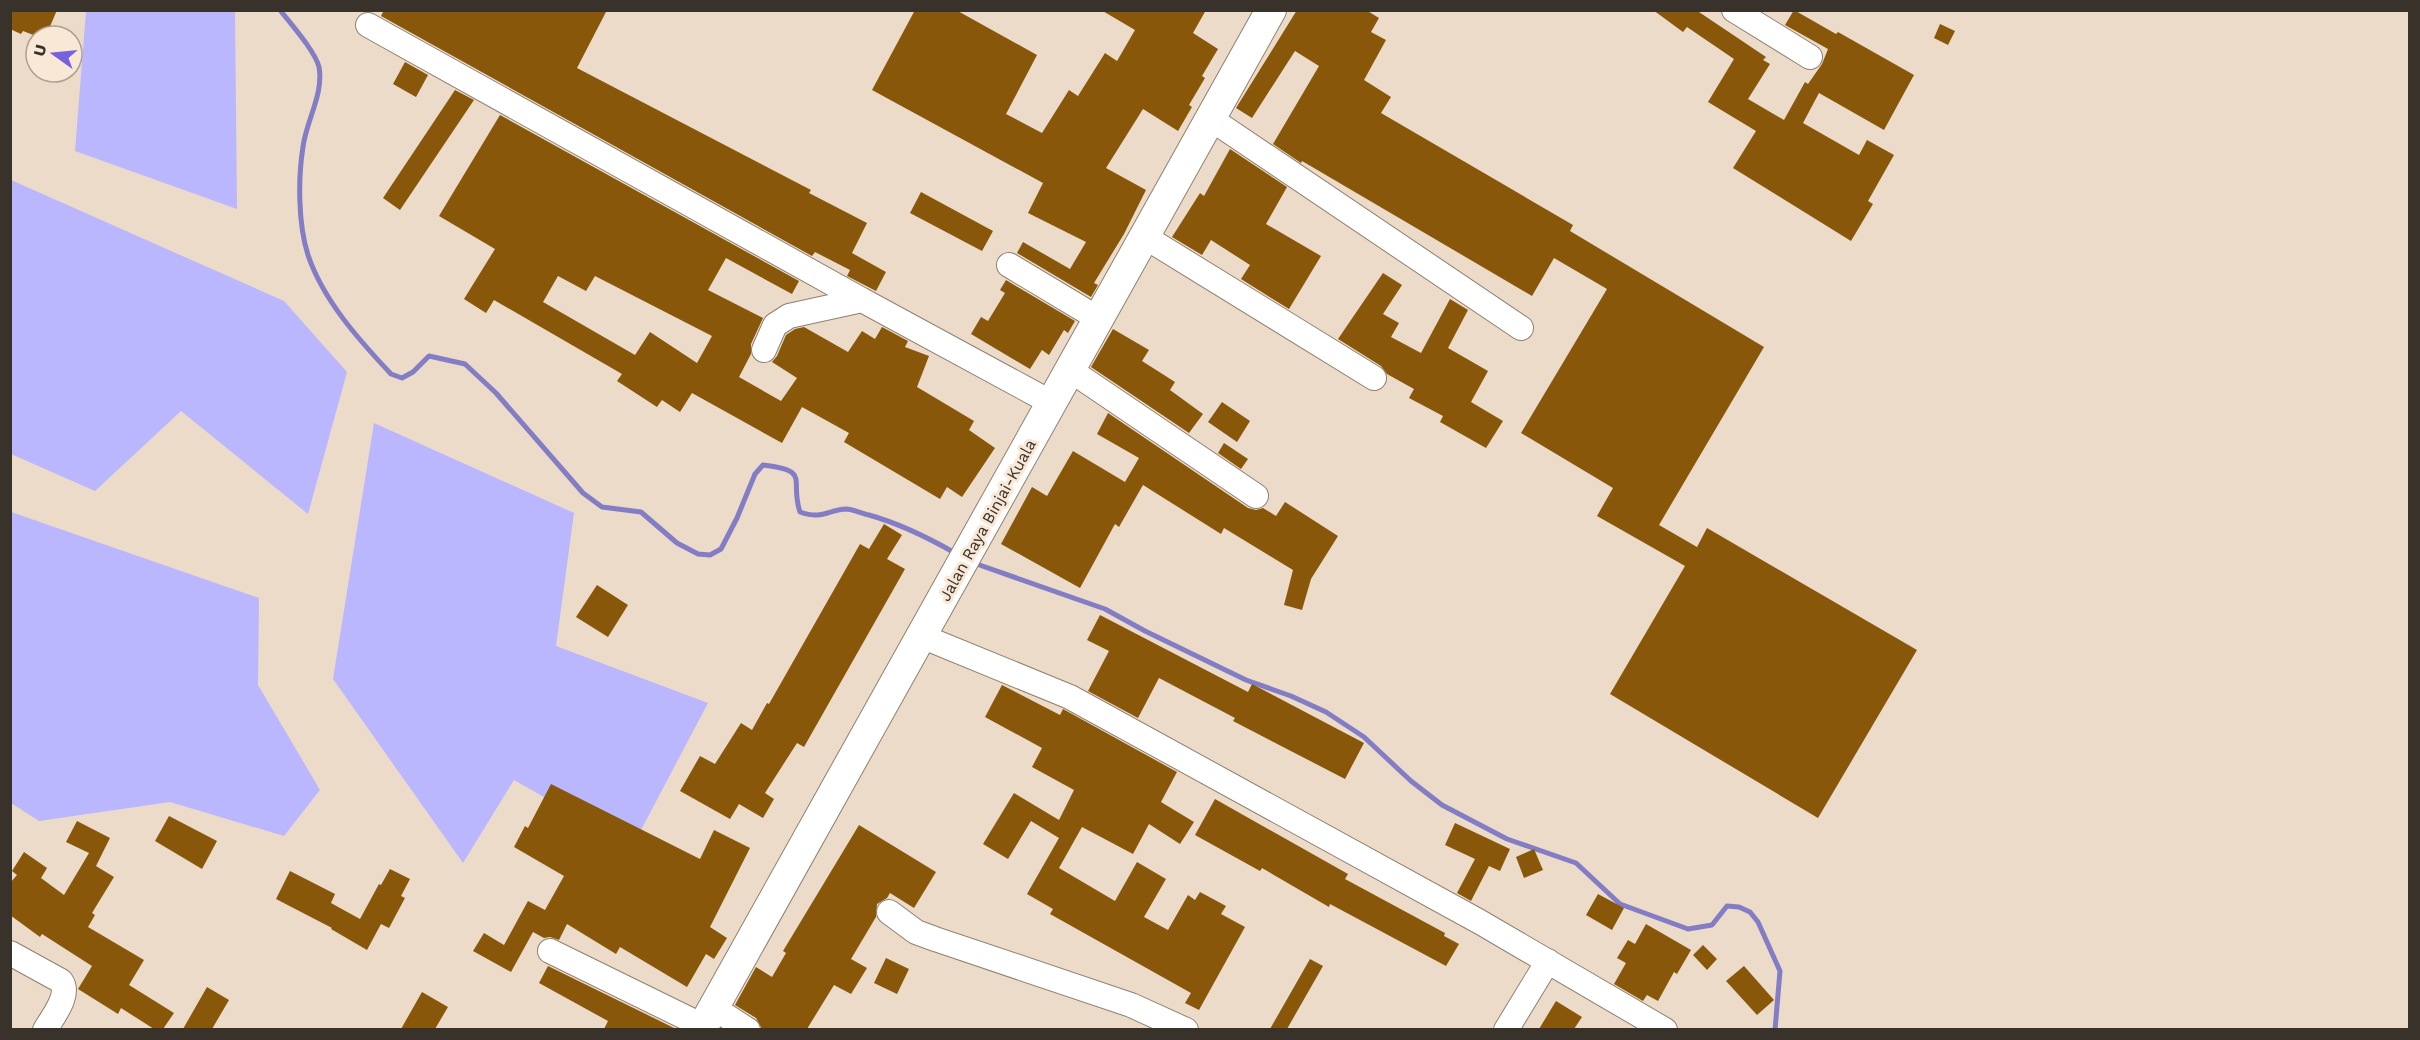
<svg xmlns="http://www.w3.org/2000/svg" width="2420" height="1040" font-family="'Work Sans',sans-serif">
<style>
.green{fill:#bab7fe}
.lines{fill:none;stroke-linecap:round;stroke-linejoin:round}
.stream{stroke:#827dc4;stroke-width:5}
.building{fill:#88570a;fill-rule:evenodd}
.minor-casing{stroke:#8f806f;stroke-width:26}
.major-casing{stroke:#8f806f;stroke-width:32}
.minor{stroke:#fff;stroke-width:24}
.major{stroke:#fff;stroke-width:30}
.labels{text-anchor:middle;stroke-width:6;stroke-linejoin:round;paint-order:stroke}
.street-label{font-size:16px;fill:#39322b;stroke:#fae8d6}
</style>
<rect width="100%" height="100%" fill="#ecdbc9"/>
<!-- green -->
<path class="green" d="M86,11H235L237,209L75,151Z
M11,180L284,301L347,372L308,514L181,411L95,491L11,454Z
M374,423L574,513L556,646L708,703L632,847L514,780L463,863L333,679Z
M11,512L259,598L258,685L320,790L284,836L170,802L39,821L11,803Z"/>
<g class="lines">
<!-- stream -->
<path class="stream" d="M280,10C291,24 315,51 319,67C324,94 306,121 303,147C298,178 298,224 308,255C323,300 359,340 391,374L402,378L413,372L429,356L465,364L496,393L583,493L602,507L641,512L677,543L698,554L710,555L721,549L737,518L755,474L763,465C812,471 789,479 800,512C823,520 827,510 846,509C853,509 862,514 869,515C901,524 927,537 955,553
M971,562L1105,609L1145,631L1246,680L1291,696L1326,712L1364,737L1411,781L1442,805L1507,839L1576,863L1620,904L1688,929L1712,925L1727,906L1739,907L1750,912L1758,922L1780,971L1775,1030"/>
</g>
<!-- building -->
<path class="building" d="M10,10H57L46,36H36L23,31L21,34L10,29Z
M384,10H607L577,68L811,190L809,193L867,223L852,253L886,272L876,291L847,276L850,270L815,252L812,256L381,16Z
M915,10H956L1037,55L1006,114L1042,133L1069,90L1078,96L1105,53L1117,61L1135,30L1101,10H1206L1193,33L1218,49L1202,76L1205,78L1189,105L1192,107L1178,131L1143,109L1106,168L1146,190L1124,234L1094,283L1098,285L1091,297L1017,253L1023,242L1070,269L1086,242L1028,213L1043,183L872,90Z
M1297,10H1366L1379,18L1371,32L1386,40L1364,80L1391,97L1381,113L1573,225L1570,231L1764,347L1659,525L1697,547L1707,528L1917,650L1818,818L1610,694L1685,566L1597,516L1613,488L1521,433L1607,289L1554,258L1532,296L1302,161L1301,163L1273,144L1319,66L1295,51L1252,118L1236,108Z
M1653,10H1696L1766,57L1763,60L1770,64L1748,99L1784,120L1805,82L1808,84L1822,64L1828,49L1785,25L1794,10L1836,34L1838,32L1914,75L1884,130L1819,93L1803,123L1859,155L1867,140L1894,155L1868,201L1873,204L1851,241L1733,168L1756,131L1708,102L1734,59L1687,27L1683,32Z
M1940,24L1955,31L1948,45L1934,38Z
M405,62L428,75L416,97L393,84Z
M455,90L474,100L400,210L383,198Z
M500,115L799,281L792,294L726,258L708,290L763,318L751,344V354L739,377L781,401L797,378L772,362L777,356L786,335L795,329L804,327L848,352L862,331L875,339L882,327L908,341L905,347L929,356L917,387L974,421L969,430L995,448L962,497L947,487L940,499L844,442L849,433L802,407L782,443L692,393L680,412L662,400L657,407L617,381L622,374L494,300L486,313L464,299L495,249L439,216ZM558,276L586,291L595,276L712,336L697,363L650,332L635,355L543,302Z
M1230,149L1287,187L1266,224L1321,256L1289,309L1241,279L1250,265L1211,240L1202,255L1172,237L1200,193L1204,196Z
M921,192L993,231L982,251L910,213Z
M1383,273L1402,285L1383,314L1399,323L1391,337L1421,353L1450,299L1468,310L1448,348L1488,371L1471,402L1503,421L1486,448L1440,422L1443,416L1409,398L1414,389L1387,374L1381,366L1338,339Z
M1006,280L1075,321L1068,333L1064,330L1049,355L1042,350L1030,369L971,334L981,317L988,321L1005,293L1000,290Z
M1113,329L1149,350L1142,361L1175,382L1170,390L1203,414L1189,433L1091,367Z
M1222,402L1250,421L1237,442L1208,422Z
M1108,413L1248,508L1256,510L1263,508L1276,516L1285,502L1338,536L1311,579L1302,610L1284,605L1293,570L1224,528L1221,534L1143,485L1119,527L1115,524L1080,588L1001,544L1032,487L1047,496L1073,451L1125,482L1139,458L1097,434Z
M1224,443L1248,459L1241,469L1218,453Z
M884,524L902,535L887,559L905,569L804,747L797,743L765,793L774,799L763,818L739,804L730,819L680,791L700,756L715,764L741,723L752,730L767,703L769,704L860,544L869,549Z
M597,585L628,605L608,637L576,617Z
M1100,615L1248,692L1252,684L1364,743L1345,779L1233,721L1235,718L1159,678L1138,718L1088,691L1109,651L1087,640Z
M1002,685L1060,715L1063,709L1177,772L1161,802L1194,822L1180,844L1149,824L1133,854L1082,827L1059,868L1115,901L1137,862L1166,879L1144,917L1168,930L1188,895L1195,900L1200,892L1226,906L1221,914L1245,927L1199,1010L1185,1003L1191,993L1050,914L1053,909L1027,894L1059,838L1031,821L1008,859L983,844L1014,793L1059,820L1074,790L1032,767L1042,748L985,717Z
M551,784L700,859L714,830L750,848L710,927L727,938L714,959L706,954L687,987L620,947L616,954L567,924L559,940L550,937L544,938L533,932L511,972L473,951L484,933L504,945L528,901L545,910L564,876L514,847L525,826L528,828Z
M1215,799L1348,874L1345,879L1445,933L1444,936L1459,944L1446,966L1330,904L1329,907L1262,868L1260,871L1195,835Z
M169,816L217,841L202,869L155,841Z
M77,821L110,838L96,866L114,877L92,913L95,915L88,927L144,960L129,985L174,1013L163,1029H154L121,1008L118,1014L78,989L92,966L42,934L40,937L10,915V883L17,875L12,871L24,852L47,868L41,878L64,895L89,853L66,842Z
M1455,823L1510,849L1500,871L1489,866L1471,901L1457,893L1475,859L1445,845Z
M859,825L936,872L914,908L890,893L887,898L877,904L876,917L851,959L867,968L851,994L834,985L807,1029H762L756,1018L735,1005L756,967L772,977L786,953L783,951Z
M1534,849L1543,870L1524,878L1516,857Z
M390,869L410,879L401,896L405,898L389,928L381,924L367,950L331,929L332,928L276,899L290,871L335,894L331,903L360,919L379,884L381,885Z
M1598,894L1624,908L1612,930L1586,915Z
M1646,924L1691,950L1677,974L1674,972L1658,1001L1647,995L1643,1001L1614,984L1626,963L1617,958L1628,940L1635,944Z
M1703,945L1717,959L1707,970L1693,955Z
M886,958L909,969L897,994L874,983Z
M1310,959L1323,966L1287,1029H1270Z
M548,966L662,1022L676,1029H604L608,1021L539,983Z
M1744,966L1774,1000L1757,1015L1726,981Z
M207,987L229,1000L212,1029H183Z
M422,992L448,1007L435,1029H401Z
M1556,1001L1582,1017L1574,1029H1539Z"/>
<g class="lines">
<defs>
<path id="minor" d="M1734,10L1810,57
M368,25L862,300
M1211,119L1521,328
M1145,237L1374,378
M1009,265L1099,319
M764,350L775,325L789,316L862,300L1052,403
M1070,370L1256,496
M921,636L1070,697L1480,922L1665,1030
M889,912L916,932L935,939L1131,1005L1186,1030
M550,951L703,1026
M10,953L61,981C71,995 53,1016 45,1030
M714,1008L748,1030
M1506,1030L1548,961"/>
<path id="major" d="M701,1030L1271,10"/>
</defs>
<!-- minor casing -->
<use href="#minor" class="minor-casing"/>
<!-- major casing -->
<use href="#major" class="major-casing"/>
<!-- minor -->
<use href="#minor" class="minor"/>
<!-- major -->
<use href="#major" class="major"/>
</g>
<g class="labels">
<!-- street labels -->
<g class="street-label">
<text transform="translate(987 520) rotate(-61)" y="6">Jalan Raya Binjai-Kuala</text>
</g>
</g>
<!-- border -->
<rect width="2420" height="1040" fill="none" stroke="#39322b" stroke-width="24"/>
<!-- north arrow -->
<g transform="translate(54 54) rotate(285)"><circle r="28" fill="#fae8d6" stroke="#ad9f92" stroke-width="1.5"/>
<path d="M0-4.5L10 22L0 15L-10 22Z" fill="#7563dd"/>
<text y="-9" font-size="16" font-weight="bold" text-anchor="middle" fill="#39322b">U</text>
</g>
</svg>
